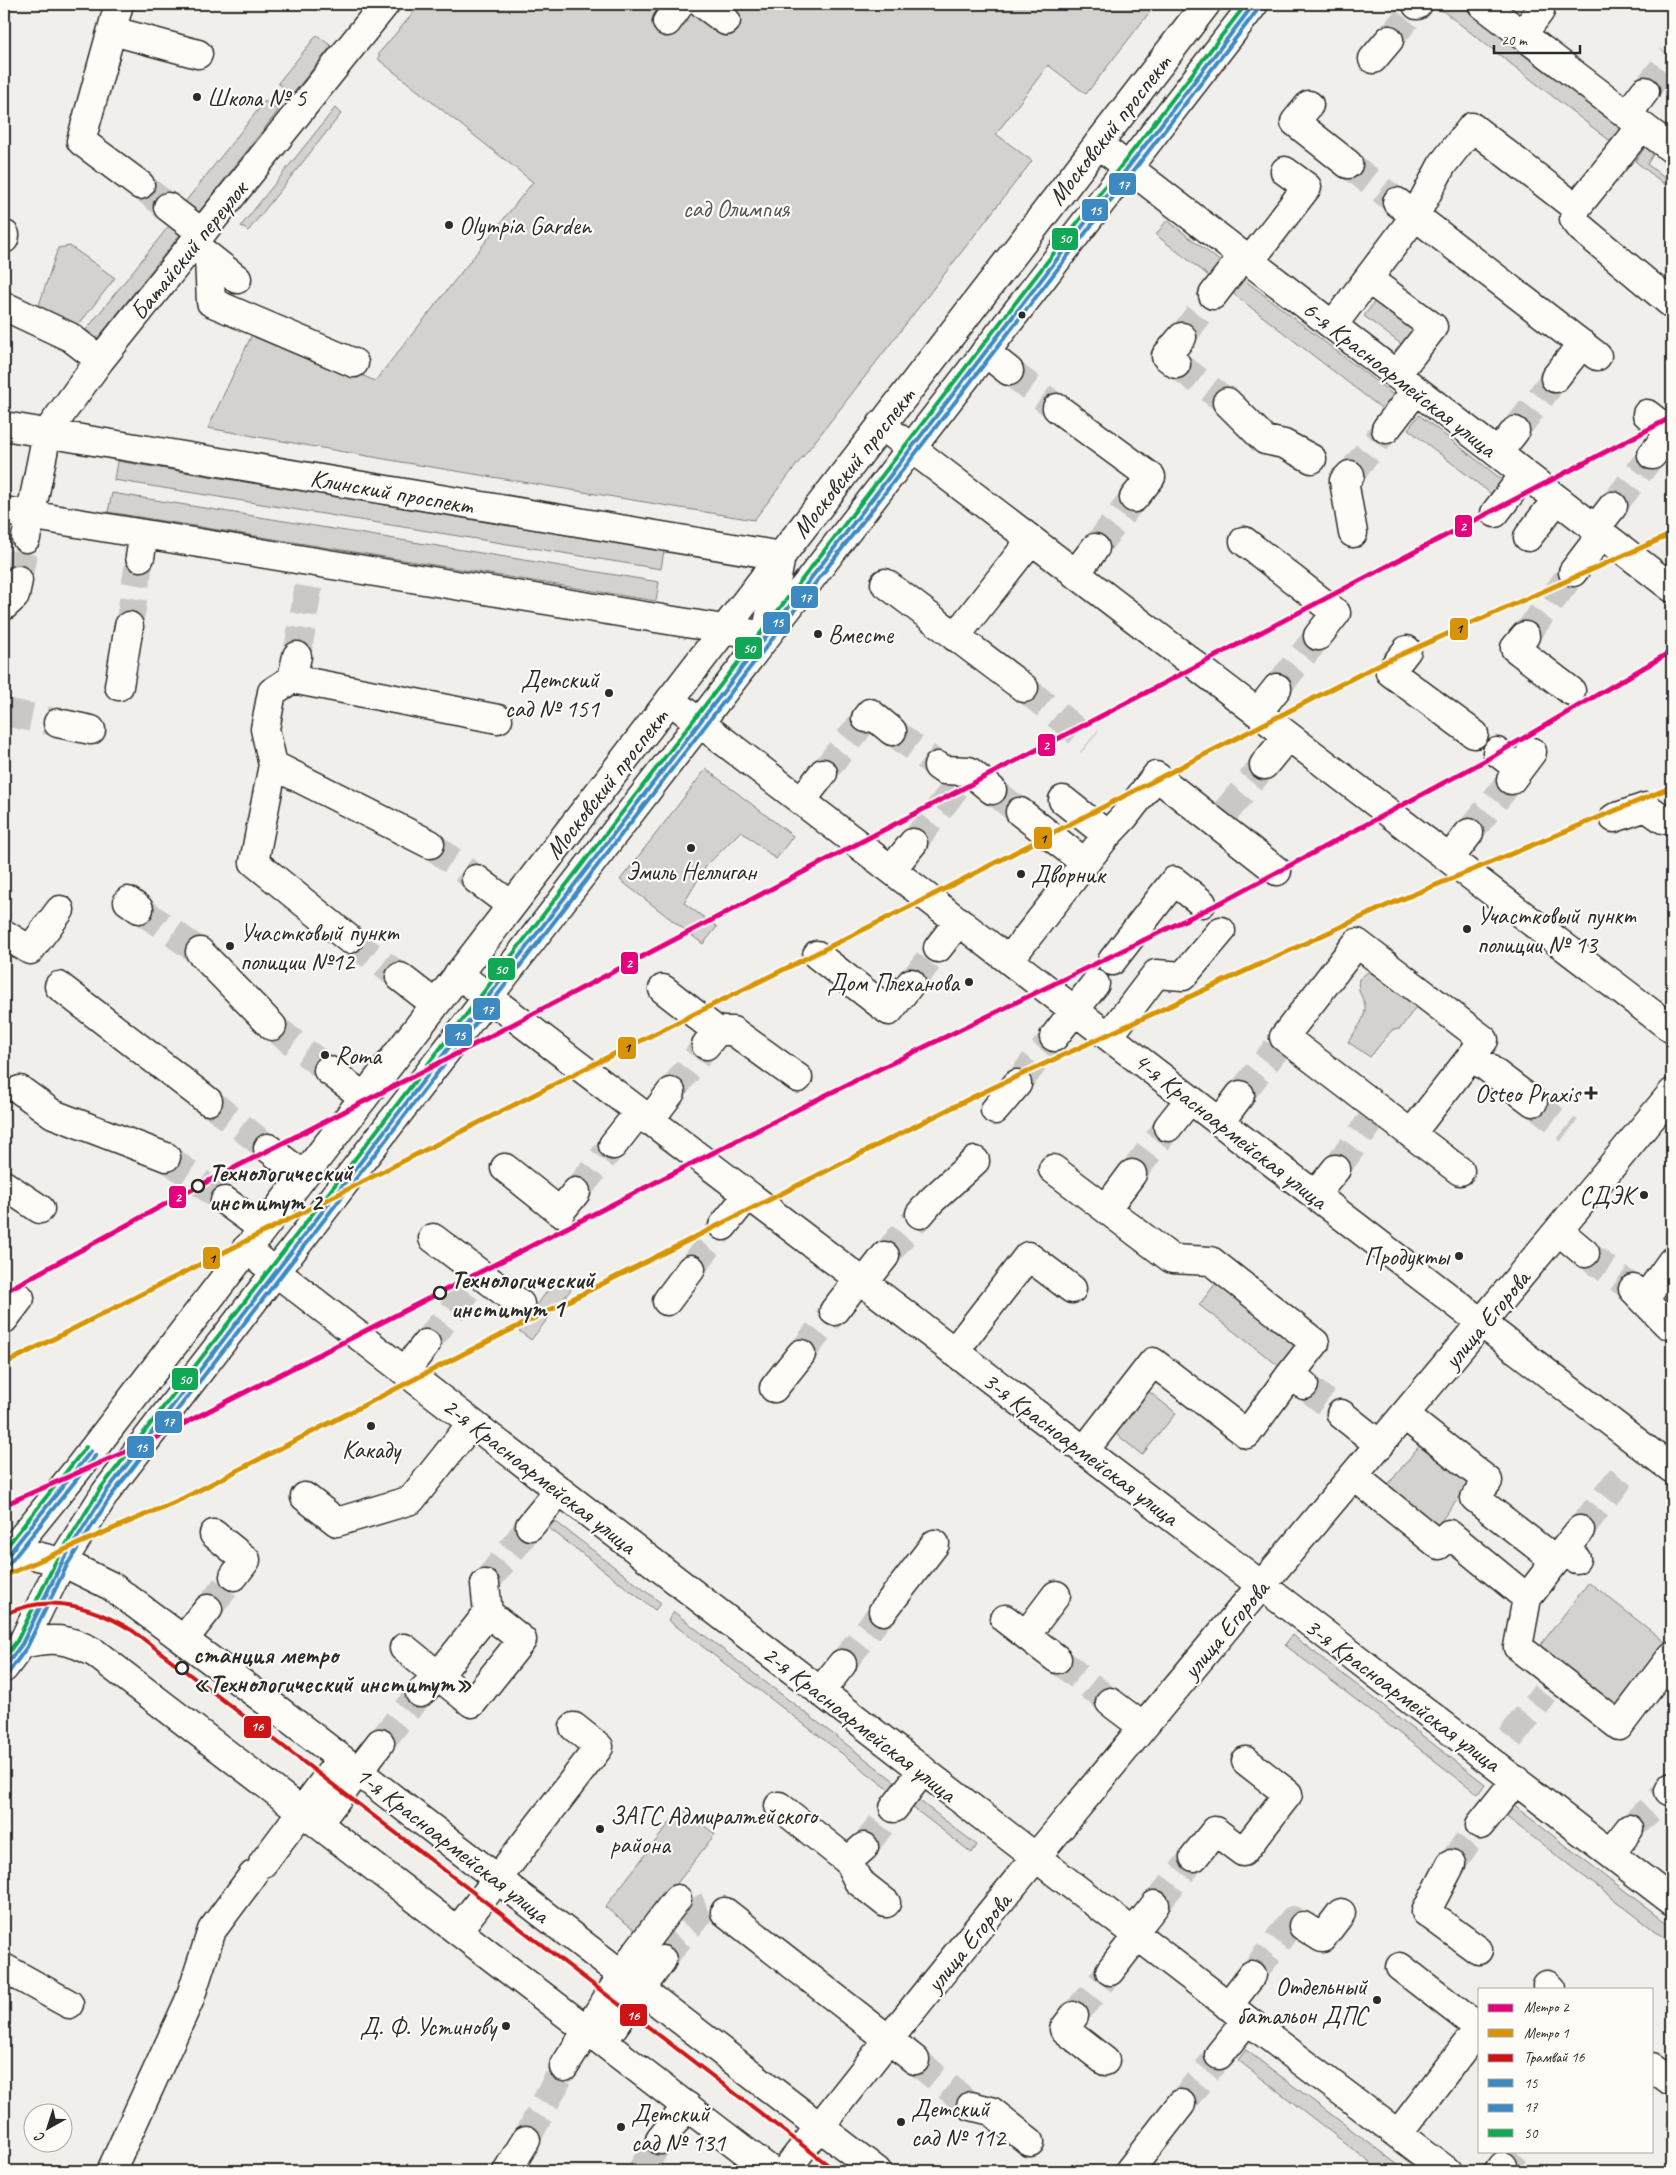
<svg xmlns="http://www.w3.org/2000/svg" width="1676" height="2175" font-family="Caveat,sans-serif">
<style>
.green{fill:#d3d2cf;stroke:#7f7e7d}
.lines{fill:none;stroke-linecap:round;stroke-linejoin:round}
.minor-tunnel{stroke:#c9c8c5;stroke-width:28;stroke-dasharray:28 14;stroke-linecap:butt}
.minor-casing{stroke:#2b2b2b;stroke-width:31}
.major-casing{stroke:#2b2b2b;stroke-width:31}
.minor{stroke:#fdfcf7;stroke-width:28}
.major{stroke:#fdfcf7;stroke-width:28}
.bus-1-casing{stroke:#fdfcf7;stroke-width:8}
.bus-2-casing{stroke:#fdfcf7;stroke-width:8}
.bus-3-casing{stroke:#fdfcf7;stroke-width:8}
.bus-1{stroke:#3d8ac2;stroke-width:4}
.bus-2{stroke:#3d8ac2;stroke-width:4}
.bus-3{stroke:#10a855;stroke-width:4}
.tram-1-casing{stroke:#fdfcf7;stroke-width:8}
.tram-1{stroke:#ce1417;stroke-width:4}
.metro-1-casing{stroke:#fdfcf7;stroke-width:9}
.metro-2-casing{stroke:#fdfcf7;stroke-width:9}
.metro-1{stroke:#e5007d;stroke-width:5}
.metro-2{stroke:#d89406;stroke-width:5}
.poi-dot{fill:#2b2b2b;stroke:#fdfcf7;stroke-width:2}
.stop-dot{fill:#fdfcf7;stroke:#2b2b2b;stroke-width:2.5}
.labels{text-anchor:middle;stroke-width:4.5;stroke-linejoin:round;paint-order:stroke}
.poi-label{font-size:25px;fill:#2b2b2b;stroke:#fdfcf7;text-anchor:start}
.street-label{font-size:25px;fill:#2b2b2b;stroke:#fdfcf7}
.park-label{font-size:25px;fill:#555554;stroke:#fdfcf7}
.stop-label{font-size:25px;font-weight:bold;fill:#2b2b2b;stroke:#fdfcf7;text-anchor:start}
.line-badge{stroke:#fdfcf7;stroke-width:2}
.badge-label{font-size:14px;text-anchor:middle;font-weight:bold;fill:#fff}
.pale-badge-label{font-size:14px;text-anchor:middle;font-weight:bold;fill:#111}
</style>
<rect width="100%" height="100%" fill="#f0efeb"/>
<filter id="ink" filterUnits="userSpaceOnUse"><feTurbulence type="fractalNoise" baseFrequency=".02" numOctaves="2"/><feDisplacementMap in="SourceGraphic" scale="10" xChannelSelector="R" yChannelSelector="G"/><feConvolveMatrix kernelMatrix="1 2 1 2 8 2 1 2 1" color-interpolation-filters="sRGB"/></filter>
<g filter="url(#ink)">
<!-- green -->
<path class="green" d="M421,4H435L443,9L448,4H1156L1086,94L1048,65L996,134L1032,161L754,520L407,463L208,428L255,328L375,381L533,182L379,60V53Z
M1434,4H1460L1624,131L1614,144Z
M317,35L331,46L292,95L278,83Z
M265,101L278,111L195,217L182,206Z
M335,108L341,114L248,231L241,226Z
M1646,146L1654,153L1647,164L1672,184V190L1635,161Z
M1167,220L1226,266L1214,280L1156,235Z
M172,222L183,231L97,339L86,330Z
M70,246L115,278L73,332L38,308L58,248Z
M1242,278L1396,397L1385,411L1231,292Z
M1381,293L1426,327L1409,350L1364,316Z
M1419,415L1505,482L1494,496L1408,429Z
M117,461L664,551L661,569L114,480Z
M112,493L659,582L656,601L108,512Z
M706,769L793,836L776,859L741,831L706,866L684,903L717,927L703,944L620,880Z
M1368,972L1397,986L1418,1004L1400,1029L1392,1030L1370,1057L1348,1042C1355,1031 1369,1016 1364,1002C1360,993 1357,989 1359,979Z
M558,1277L572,1288L531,1340L518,1330Z
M1216,1283L1295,1345L1279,1366L1199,1305Z
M1142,1386L1176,1413L1142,1455L1109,1428Z
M1420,1445L1469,1485L1436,1527L1387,1486Z
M555,1521L661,1603L655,1610L549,1528Z
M1589,1582L1665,1642L1615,1706L1539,1647Z
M674,1612L902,1787L896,1795L668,1620Z
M1292,1635L1485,1784L1478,1794L1285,1645Z
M912,1795L977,1845L972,1853L907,1803Z
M1513,1805L1672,1927V1944L1504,1815Z
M681,1808L715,1834L639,1933L605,1907Z
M1246,2050L1406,2171H1381L1238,2060Z"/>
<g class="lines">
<!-- minor-tunnel -->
<path class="minor-tunnel" d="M1389,40L1417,5
M1645,91L1672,57
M1348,164L1397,202
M140,185L168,207
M1182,337L1213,295
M1176,364L1227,402
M1009,371L1057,408
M1515,431L1555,378
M1350,475L1386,429
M1613,506L1652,455
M1095,548L1134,498
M18,580L26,538
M129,626L140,557
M1525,636L1573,572
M297,656L309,583
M1024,688L1090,742
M1277,688L1318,636
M4,712L58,723
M892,731L938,766
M823,773L866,718
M992,790L1020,812
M1224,814L1264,765
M1469,833L1511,780
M913,843L956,787
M430,844L476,879
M139,909L200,952
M349,939L400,977
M911,983L938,948
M272,1026L328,1070
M1017,1084L1054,1037
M671,1092L706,1045
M1240,1095L1276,1049
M208,1101L268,1148
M1533,1102L1569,1131
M166,1157L225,1201
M1336,1169L1370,1122
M1132,1174L1168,1127
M576,1192L613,1145
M1585,1253L1633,1289
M885,1256L920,1214
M691,1269L723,1226
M426,1344L467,1291
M801,1354L834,1311
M1304,1385L1341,1414
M1580,1530L1621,1477
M485,1584L530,1526
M208,1609L234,1576
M1057,1659L1110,1702
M842,1664L883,1611
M1510,1738L1545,1693
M380,1743L420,1693
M1629,1829L1669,1791
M864,1847L894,1808
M1451,1864L1480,1825
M1155,1905L1194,1857
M662,1960L703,1908L711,1905L725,1912
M1252,1975L1293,1920L1303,1926
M1074,2016L1110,1971
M915,2060L971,2106
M1181,2104L1219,2055
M526,2140L564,2067
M1503,2166L1515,2151
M641,2171L660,2140"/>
<defs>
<path id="minor" d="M119,4L81,141L140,185
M703,4L726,21
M1482,4L1672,149
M1417,5L1418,4
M667,22L680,4
M113,31L198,54
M1522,35L1540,11
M1373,59L1389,40
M1309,105L1295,122L1348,164
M1627,115L1645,91
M1098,144L1672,588
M1397,202L1597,356
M168,207L202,233
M1576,208L1574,219L1581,228L1672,304
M4,239L5,235
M199,249L237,279
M209,257L211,302L354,363
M1249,262L1307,187L1285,171
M1368,279L1433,327L1396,375
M1213,295L1243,256
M4,306L70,337L100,360
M1333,325L1415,216L1442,165L1472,127L1576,208L1642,126
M985,352L1009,371
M1176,364L1166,356L1182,337
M1555,378L1582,344
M1227,402L1265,440L1284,444L1312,459
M1057,408L1151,477L1134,498
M1647,414L1670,432L1652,455
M881,425L1672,1029
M4,426L781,556L766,636L4,511
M1386,429L1416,390
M1498,453L1515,431
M1350,475L1344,481L1353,533
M1495,513L1525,474
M1596,528L1613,506
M1528,537L1557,499
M26,538L47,433L100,360L385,4
M1244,541L1336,613L1318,636
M140,557L144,534
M1573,572L1602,534
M1075,574L1095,548
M885,583L1024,688
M4,606L15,596L18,580
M1525,636L1515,648L1571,691
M955,637L1031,540
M1407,650L1390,672L1474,734
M297,656L292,679L498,719
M292,679L272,692L265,729L273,765L430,844
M119,686L129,626
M670,700L1672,1469
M1258,712L1277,688
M866,718L870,713L892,731
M58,723L91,730
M1497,752L1519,769
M273,765L254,862L349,939
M1264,765L1288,736
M938,766L944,770L969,771L992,790
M1511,780L1532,752
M802,800L823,773
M1020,812L1084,862
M1614,818L1646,807L1663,819
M1107,835L1125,816L1156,776L1277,871
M1450,858L1469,833
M892,869L913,843
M476,879L511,905
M128,901L139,909
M4,934L30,950L60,910
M938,948L959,921
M200,952L272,1026
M817,955L889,1011L911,983
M1009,960L1107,835L1063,800
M1112,961L1174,881L1202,903
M458,974L1261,1585L1672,1901
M400,977L435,1004
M59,986L208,1101
M663,989L717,1031L706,1045
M717,1031H733L798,1078
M1109,1036L1156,974L1183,976L1221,931
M1054,1037L1095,984
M1472,1056L1533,1102
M328,1070L364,1097
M20,1090L53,1114L166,1157
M995,1110L1017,1084
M649,1121L671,1092
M1220,1122L1240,1095
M1168,1127L1190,1099
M1411,1134L1484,1040L1357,943L1284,1037L1460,1171
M613,1145L639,1112
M268,1148L303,1175
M505,1168L560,1212L576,1192
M1053,1169L1106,1209L1132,1174
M4,1185L40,1209
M1315,1195L1336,1169
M225,1201L262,1228
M1106,1209L1172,1259L1211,1261L1315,1343L1290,1375L1304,1385
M920,1214L931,1201L975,1161
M723,1226L748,1195
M1559,1231L1585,1253
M433,1238L520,1304
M246,1249L1247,2020L1447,2171
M864,1283L885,1256
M1633,1289L1667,1324
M1644,1300L1672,1261
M667,1301L691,1269
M834,1311L859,1279
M4,1319L20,1298
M954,1352L1028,1256L1072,1289
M405,1371L426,1344
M774,1388L801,1354
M1341,1414L1380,1445
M1404,1415L1488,1481L1475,1498L1556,1561
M1084,1451L1153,1362L1247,1434L1290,1375
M1354,1476L1439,1545L1449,1534L1527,1598L1564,1550L1576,1559
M305,1497L337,1522L411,1500L472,1423
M530,1526L559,1491
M214,1534L246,1560L234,1576
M1564,1550L1580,1530
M1527,1598L1518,1647L1619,1726L1672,1656
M883,1611L935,1544
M1005,1619L1057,1659
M1026,1635L1056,1595
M184,1639L208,1609
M404,1648L472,1703L522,1640L488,1613L485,1584
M820,1692L842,1664
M420,1693L438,1676L488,1613
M1110,1702L1143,1727
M1669,1791L1672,1786
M779,1806L848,1861L864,1847
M894,1808L923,1770
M318,1823L380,1743
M1480,1825L1516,1780
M1610,1853L1629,1829
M1194,1857L1215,1831L1243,1852L1288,1794L1246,1761
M848,1861L858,1881L886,1903
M263,1863L341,1759
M1451,1864L1426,1912L1478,1950
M725,1912L915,2060
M1303,1926L1322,1938L1341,1913
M458,1930L599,1747L574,1727
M1133,1933L1155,1905
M4,1968L69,2004
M1110,1971L1137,1936
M1547,1985L1551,1989
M1228,2006L1252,1975
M1074,2016L1064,2029L1105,2061
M603,2041L662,1960
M1219,2055L1247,2020
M564,2067L636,1953L677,1899
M1652,2067L1671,2081
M971,2106L991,2111L1030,2142
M1398,2134L1479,2028L1400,1967
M660,2140L687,2106
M111,2171L189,2001L212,1930L253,1875
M507,2171L526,2140
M785,2171C1071,1803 1377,1452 1672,1093
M1129,2171L1181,2104
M1499,2171L1503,2166"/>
<path id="major" d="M12,1550L62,1562L111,1586L278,1710L877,2171
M4,1560L77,1470L1206,4
M22,1644C53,1637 68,1638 95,1653L771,2171
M4,1668L22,1644L62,1562L106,1492L1254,4"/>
</defs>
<!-- minor casing -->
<use href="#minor" class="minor-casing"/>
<!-- major casing -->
<use href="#major" class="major-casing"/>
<!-- minor -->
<use href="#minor" class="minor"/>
<!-- major -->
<use href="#major" class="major"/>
<defs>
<path id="bus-1" d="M4,1560L91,1451
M4,1668L22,1644L62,1562L106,1492L1254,4"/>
<path id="bus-2" d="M9,1564L96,1455
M9,1672L27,1647L67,1565L111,1496L1259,8"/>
<path id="bus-3" d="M4,1550L86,1447
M4,1658L17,1641L57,1559L101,1488L1246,4"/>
</defs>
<!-- bus-1 casing -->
<use href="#bus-1" class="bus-1-casing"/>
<!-- bus-2 casing -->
<use href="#bus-2" class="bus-2-casing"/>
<!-- bus-3 casing -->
<use href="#bus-3" class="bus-3-casing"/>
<!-- bus-1 -->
<use href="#bus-1" class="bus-1"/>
<!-- bus-2 -->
<use href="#bus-2" class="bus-2"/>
<!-- bus-3 -->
<use href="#bus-3" class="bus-3"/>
<defs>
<path id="tram-1" d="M4,1615C48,1592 94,1607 133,1631L836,2171"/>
</defs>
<!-- tram-1 casing -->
<use href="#tram-1" class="tram-1-casing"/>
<!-- tram-1 -->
<use href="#tram-1" class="tram-1"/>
<defs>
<path id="metro-1" d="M4,1292L193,1189L439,1063L1672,417
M4,1505L150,1441L824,1096L1222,902L1488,759L1672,651"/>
<path id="metro-2" d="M4,1364L616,1053L921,901L1382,663L1672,534
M4,1576L184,1498L471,1350L975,1096L1388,905L1672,787"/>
</defs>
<!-- metro-1 casing -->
<use href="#metro-1" class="metro-1-casing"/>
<!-- metro-2 casing -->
<use href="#metro-2" class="metro-2-casing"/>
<!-- metro-1 -->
<use href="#metro-1" class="metro-1"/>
<!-- metro-2 -->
<use href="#metro-2" class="metro-2"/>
</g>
</g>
<!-- markers -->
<g class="poi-dot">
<circle cx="197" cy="97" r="5"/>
<circle cx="449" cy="225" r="5"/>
<circle cx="1022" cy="315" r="4.5"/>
<circle cx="818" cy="634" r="5"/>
<circle cx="609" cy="693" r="5"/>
<circle cx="691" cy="848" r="5"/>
<circle cx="1021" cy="874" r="5"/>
<circle cx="1467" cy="929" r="5"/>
<circle cx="230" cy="946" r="5"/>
<circle cx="969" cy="982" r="5"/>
<circle cx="325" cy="1055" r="5"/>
<path d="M1588.5 1085.5h5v5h5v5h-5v5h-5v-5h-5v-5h5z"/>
<circle cx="1644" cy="1195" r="5"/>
<circle cx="1459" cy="1256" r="5"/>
<circle cx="371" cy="1426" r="5"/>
<circle cx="600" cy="1829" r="5"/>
<circle cx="1377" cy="2000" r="5"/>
<circle cx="506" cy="2026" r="5"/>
<circle cx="901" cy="2122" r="5"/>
<circle cx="621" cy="2127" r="5"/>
</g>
<g class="stop-dot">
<circle cx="198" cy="1186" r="6"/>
<circle cx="440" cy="1293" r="6"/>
<circle cx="182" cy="1668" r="6"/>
</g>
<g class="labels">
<!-- poi labels -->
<g class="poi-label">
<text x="207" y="106">Школа № 5</text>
<text x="459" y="234">Olympiа Garden</text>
<text x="828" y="643">Вместе</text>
<text x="599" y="688" text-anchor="end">Детский<tspan x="599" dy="29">сад № 151</tspan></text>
<text x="691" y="880" text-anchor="middle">Эмиль Неллиган</text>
<text x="1031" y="883">Дворник</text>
<text x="1477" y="924">Участковый пункт<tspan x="1477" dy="29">полиции № 13</tspan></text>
<text x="240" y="941">Участковый пункт<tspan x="240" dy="29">полиции №12</tspan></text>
<text x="959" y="991" text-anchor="end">Дом Плеханова</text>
<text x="335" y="1064">Roma</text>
<text x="1580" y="1102" text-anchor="end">Osteo Praxis</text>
<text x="1634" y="1204" text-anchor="end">СДЭК</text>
<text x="1449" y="1265" text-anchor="end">Продукты</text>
<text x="371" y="1458" text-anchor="middle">Какаду</text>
<text x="610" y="1824">ЗАГС Адмиралтейского<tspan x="610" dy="29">района</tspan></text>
<text x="1367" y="1995" text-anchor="end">Отдельный<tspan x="1367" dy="29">батальон ДПС</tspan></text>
<text x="496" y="2035" text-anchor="end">Д. Ф. Устинову</text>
<text x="911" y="2117">Детский<tspan x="911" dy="29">сад № 112</tspan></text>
<text x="631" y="2122">Детский<tspan x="631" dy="29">сад № 131</tspan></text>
</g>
<!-- street labels -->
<g class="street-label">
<text transform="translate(1109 129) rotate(-52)" y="9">Московский проспект</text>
<text transform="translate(188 250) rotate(-51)" y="9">Батайский переулок</text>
<text transform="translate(1400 378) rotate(38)" y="9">6-я Красноармейская улица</text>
<text transform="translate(853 462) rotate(-52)" y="9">Московский проспект</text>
<text transform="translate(392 491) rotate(10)" y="9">Клинский проспект</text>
<text transform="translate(606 783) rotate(-52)" y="9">Московский проспект</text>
<text transform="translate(1231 1130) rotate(38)" y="9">4-я Красноармейская улица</text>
<text transform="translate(1486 1319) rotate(-50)" y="9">улица Егорова</text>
<text transform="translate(1081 1448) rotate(37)" y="9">3-я Красноармейская улица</text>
<text transform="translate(540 1475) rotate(38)" y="9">2-я Красноармейская улица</text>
<text transform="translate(1225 1629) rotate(-50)" y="9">улица Егорова</text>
<text transform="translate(1403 1694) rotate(37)" y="9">3-я Красноармейская улица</text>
<text transform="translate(860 1723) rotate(38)" y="9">2-я Красноармейская улица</text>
<text transform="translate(453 1844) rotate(38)" y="9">1-я Красноармейская улица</text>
<text transform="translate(968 1942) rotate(-51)" y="9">улица Егорова</text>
</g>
<!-- park labels -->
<g class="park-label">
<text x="736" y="217">сад Олимпия</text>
</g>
<!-- stop labels -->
<g class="stop-label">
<text x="209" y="1181">Технологический<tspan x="209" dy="29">институт 2</tspan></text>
<text x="451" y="1288">Технологический<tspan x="451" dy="29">институт 1</tspan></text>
<text x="193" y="1663">станция метро<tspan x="193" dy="29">«Технологический институт»</tspan></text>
</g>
</g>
<g class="line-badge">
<rect x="1108" y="172" width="29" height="24" rx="5" fill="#3d8ac2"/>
<rect x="1081" y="198" width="28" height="24" rx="5" fill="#3d8ac2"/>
<rect x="1051" y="227" width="28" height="24" rx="5" fill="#10a855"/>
<rect x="1454" y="514" width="19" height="24" rx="5" fill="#e5007d"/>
<rect x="790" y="585" width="29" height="24" rx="5" fill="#3d8ac2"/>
<rect x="762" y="611" width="29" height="24" rx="5" fill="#3d8ac2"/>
<rect x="1449" y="617" width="20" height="24" rx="5" fill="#d89406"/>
<rect x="734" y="636" width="29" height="24" rx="5" fill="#10a855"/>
<rect x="1037" y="733" width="19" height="24" rx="5" fill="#e5007d"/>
<rect x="1033" y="826" width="20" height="24" rx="5" fill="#d89406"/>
<rect x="620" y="951" width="19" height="24" rx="5" fill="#e5007d"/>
<rect x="487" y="957" width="29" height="24" rx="5" fill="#10a855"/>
<rect x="472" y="997" width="29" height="24" rx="5" fill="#3d8ac2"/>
<rect x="444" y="1023" width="29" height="24" rx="5" fill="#3d8ac2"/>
<rect x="617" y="1036" width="20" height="24" rx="5" fill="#d89406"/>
<rect x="168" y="1185" width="19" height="24" rx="5" fill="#e5007d"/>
<rect x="202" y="1246" width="19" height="24" rx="5" fill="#d89406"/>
<rect x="171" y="1367" width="28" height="24" rx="5" fill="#10a855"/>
<rect x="154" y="1410" width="29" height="24" rx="5" fill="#3d8ac2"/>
<rect x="126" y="1435" width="29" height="24" rx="5" fill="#3d8ac2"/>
<rect x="243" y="1715" width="29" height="24" rx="5" fill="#ce1417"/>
<rect x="619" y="2003" width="29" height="24" rx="5" fill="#ce1417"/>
</g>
<g class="badge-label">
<text x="1123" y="189">17</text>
<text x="1095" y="215">15</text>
<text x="1065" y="243">50</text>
<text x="1463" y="531">2</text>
<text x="805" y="602">17</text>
<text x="777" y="627">15</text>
<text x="749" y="653">50</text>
<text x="1046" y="750">2</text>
<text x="629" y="968">2</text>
<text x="501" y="974">50</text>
<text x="487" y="1014">17</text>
<text x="459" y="1040">15</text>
<text x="178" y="1202">2</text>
<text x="185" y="1384">50</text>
<text x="168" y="1426">17</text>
<text x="141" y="1452">15</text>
<text x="257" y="1731">16</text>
<text x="633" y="2020">16</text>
</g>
<g class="pale-badge-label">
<text x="1459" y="633">1</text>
<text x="1043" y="843">1</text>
<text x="627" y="1052">1</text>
<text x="212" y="1263">1</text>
</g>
<!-- margin -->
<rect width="1676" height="2175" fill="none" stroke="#fdfcf7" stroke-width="20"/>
<rect x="10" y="10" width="1656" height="2155" fill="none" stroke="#2b2b2b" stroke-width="2" filter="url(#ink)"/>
<!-- legend -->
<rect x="1478" y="1988" width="175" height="165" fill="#fdfcf7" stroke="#a9a8a5"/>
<rect x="1488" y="2004" width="25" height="8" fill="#e5007d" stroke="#a9a8a5"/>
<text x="1524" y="2012" font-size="15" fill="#2b2b2b">Метро 2</text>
<rect x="1488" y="2029" width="25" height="8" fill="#d89406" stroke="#a9a8a5"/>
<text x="1524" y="2038" font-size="15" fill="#2b2b2b">Метро 1</text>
<rect x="1488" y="2054" width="25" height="8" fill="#ce1417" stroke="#a9a8a5"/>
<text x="1524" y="2062" font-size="15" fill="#2b2b2b">Трамвай 16</text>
<rect x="1488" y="2079" width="25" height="8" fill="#3d8ac2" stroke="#a9a8a5"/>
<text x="1524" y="2088" font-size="15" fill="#2b2b2b">15</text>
<rect x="1488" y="2104" width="25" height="8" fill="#3d8ac2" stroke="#a9a8a5"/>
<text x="1524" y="2112" font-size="15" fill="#2b2b2b">17</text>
<rect x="1488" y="2129" width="25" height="8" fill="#10a855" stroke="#a9a8a5"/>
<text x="1524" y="2138" font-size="15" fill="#2b2b2b">50</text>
<!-- north arrow -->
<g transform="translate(48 2128) rotate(219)"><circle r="24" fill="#fdfcf7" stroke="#a9a8a5"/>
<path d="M0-4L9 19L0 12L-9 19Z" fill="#2b2b2b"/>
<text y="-8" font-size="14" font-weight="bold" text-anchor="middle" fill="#2b2b2b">С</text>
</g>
<!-- scale -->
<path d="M1494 45v8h86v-8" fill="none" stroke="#2b2b2b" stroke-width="2.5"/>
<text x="1501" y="45" font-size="15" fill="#2b2b2b" stroke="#fdfcf7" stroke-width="4" paint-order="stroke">20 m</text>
</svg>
